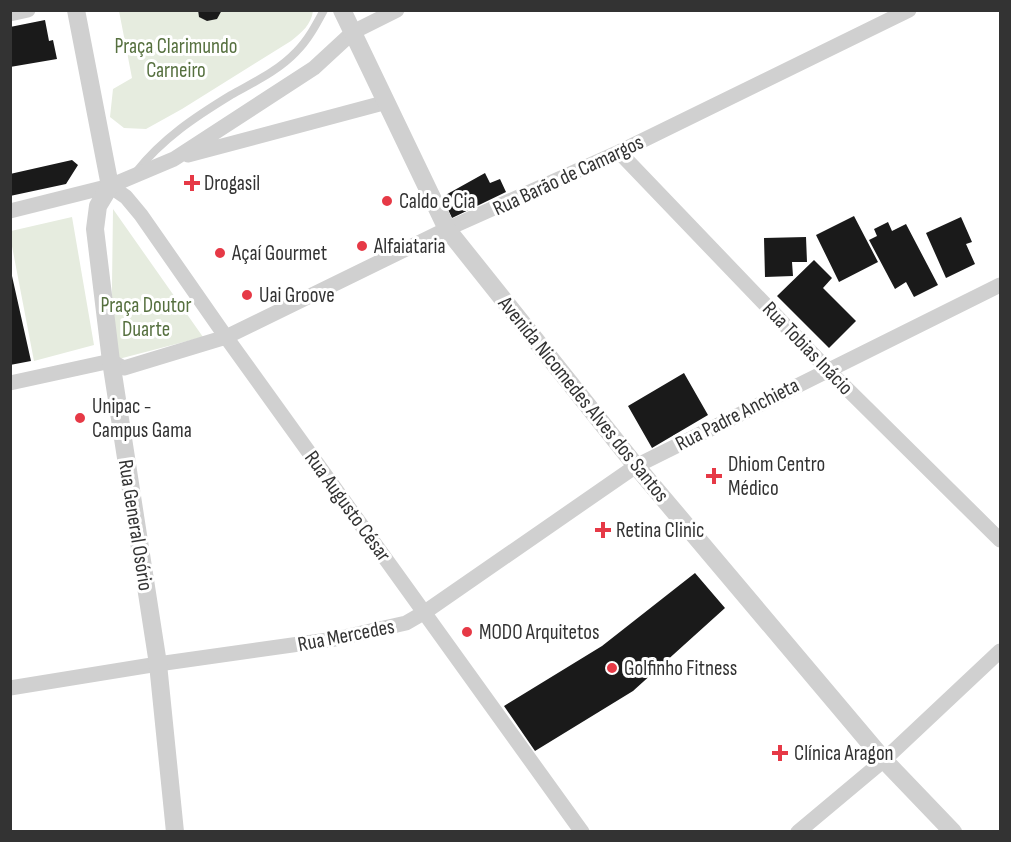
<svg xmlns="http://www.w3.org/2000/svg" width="1011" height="842" font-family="'Sofia Sans Condensed',sans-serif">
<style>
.green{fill:#e6ecdf}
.building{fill:#1a1a1a}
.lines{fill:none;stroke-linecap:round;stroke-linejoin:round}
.service{stroke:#d0d0d0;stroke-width:8}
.minor{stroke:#d0d0d0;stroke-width:15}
.tertiary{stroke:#d0d0d0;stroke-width:18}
.poi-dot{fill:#e63946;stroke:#fff;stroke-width:2}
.labels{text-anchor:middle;stroke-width:6;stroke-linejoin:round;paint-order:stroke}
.park-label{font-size:21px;fill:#56703f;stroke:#fff}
.street-label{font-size:21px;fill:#333;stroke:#fff}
.poi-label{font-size:21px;fill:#333;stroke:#fff;text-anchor:start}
</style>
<rect width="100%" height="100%" fill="#fff"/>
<!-- green -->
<path class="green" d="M119,11H313C311,25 302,32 291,41L182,109L146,129L124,128L110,117L113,89L132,78Z
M113,209L203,337L111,361Z
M72,217L94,345L34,361L11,241V231Z"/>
<!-- building -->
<path class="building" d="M198,10H222L217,19L207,21L199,17Z
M45,20L49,41L53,40L57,59L10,67V27Z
M72,160L78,165L66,184L10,196V174Z
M485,173L490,183L500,179L506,192L452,218L442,197Z
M854,216L878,262L839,282L816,235Z
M961,217L972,242L966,244L975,264L946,278L926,233Z
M888,222L892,231L906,224L938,285L914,297L906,282L895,289L869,240L877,236L874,229Z
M806,237L807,262H792L793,276L765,277L764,238Z
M814,260L832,278L823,288L856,321L829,348L777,296Z
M10,267L31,361L10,365Z
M684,373L708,415L652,448L628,406Z
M695,573L725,608L633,691L535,751L504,706L602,646Z"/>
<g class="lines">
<!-- service -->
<path class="service" d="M136,172C163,138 195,117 231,95C254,82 278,71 296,52C308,40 316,25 324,10"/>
<!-- minor -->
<path class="minor" d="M10,14L28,10
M619,152L827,369L1000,540
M188,155L387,102
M110,186L126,197L141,215L226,337L582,832
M10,211L110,186L174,159L314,68L353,32L397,10
M10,383L111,361L124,368L226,337L447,229L619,152L909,10
M10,688L158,664L335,639L406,623L425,612L636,466L1000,285
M798,832L884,760L1000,651"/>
<!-- tertiary -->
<path class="tertiary" d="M76,10L110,186L98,206L95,229L111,361L158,664L175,832
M342,10L447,229L636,466L884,760L953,832"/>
</g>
<!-- markers -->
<g class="poi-dot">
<path d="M189 174h6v6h6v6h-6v6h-6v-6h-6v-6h6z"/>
<circle cx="387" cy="201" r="6"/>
<circle cx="362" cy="246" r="6"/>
<circle cx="220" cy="253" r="6"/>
<circle cx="247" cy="295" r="6"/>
<circle cx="80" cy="418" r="6"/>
<path d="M711 467h6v6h6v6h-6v6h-6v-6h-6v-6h6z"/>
<path d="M600 521h6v6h6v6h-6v6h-6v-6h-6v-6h6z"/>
<circle cx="467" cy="632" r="6"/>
<circle cx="612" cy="668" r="6"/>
<path d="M777 744h6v6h6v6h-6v6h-6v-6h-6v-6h6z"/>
</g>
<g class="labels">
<!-- park labels -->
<g class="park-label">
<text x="176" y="53">Praça Clarimundo<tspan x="176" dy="24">Carneiro</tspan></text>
<text x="146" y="312">Praça Doutor<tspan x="146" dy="24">Duarte</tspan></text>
</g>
<!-- street labels -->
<g class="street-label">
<text transform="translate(568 175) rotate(-25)" y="7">Rua Barão de Camargos</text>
<text transform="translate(808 348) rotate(46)" y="7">Rua Tobias Inácio</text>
<text transform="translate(584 399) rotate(51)" y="7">Avenida Nicomedes Alves dos Santos</text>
<text transform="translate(737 414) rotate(-27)" y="7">Rua Padre Anchieta</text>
<text transform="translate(348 506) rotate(54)" y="7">Rua Augusto César</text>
<text transform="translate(136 525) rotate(81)" y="7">Rua General Osório</text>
<text transform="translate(346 635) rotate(-11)" y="7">Rua Mercedes</text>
</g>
<!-- poi labels -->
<g class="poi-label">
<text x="204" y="190">Drogasil</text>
<text x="399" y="208">Caldo e Cia</text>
<text x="374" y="253">Alfaiataria</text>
<text x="232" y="260">Açaí Gourmet</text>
<text x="259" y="302">Uai Groove</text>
<text x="92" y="413">Unipac -<tspan x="92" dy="24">Campus Gama</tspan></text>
<text x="728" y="471">Dhiom Centro<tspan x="728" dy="24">Médico</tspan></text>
<text x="616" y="537">Retina Clinic</text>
<text x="479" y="639">MODO Arquitetos</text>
<text x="624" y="675">Golfinho Fitness</text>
<text x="794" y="760">Clínica Aragon</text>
</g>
</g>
<!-- border -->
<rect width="1011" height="842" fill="none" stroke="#333333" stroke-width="24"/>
</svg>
